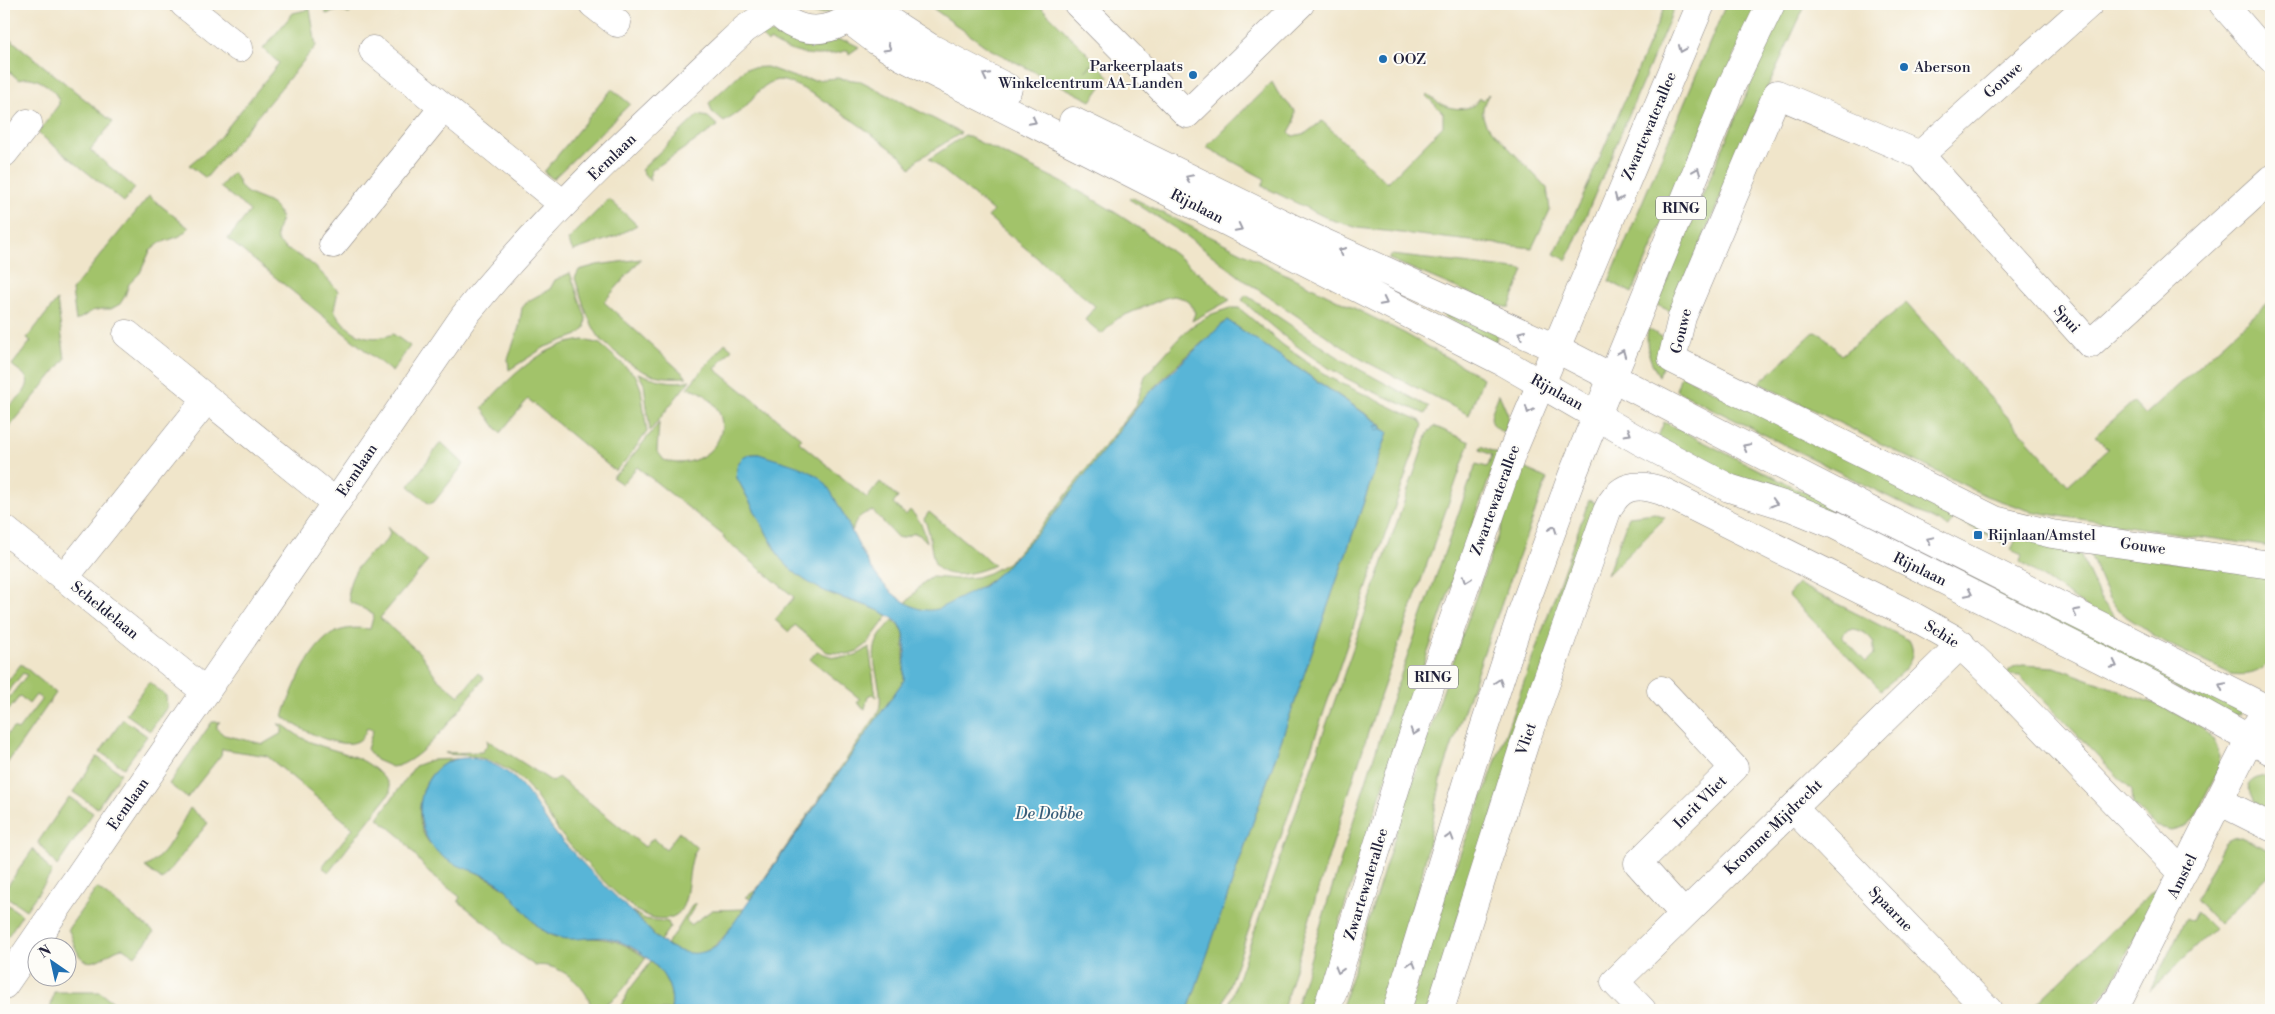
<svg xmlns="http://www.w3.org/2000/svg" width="2275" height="1014" font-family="'Libre Bodoni',serif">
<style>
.green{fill:#a2c36b;stroke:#627253;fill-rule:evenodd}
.water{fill:#59b5d7;stroke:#3e6c89}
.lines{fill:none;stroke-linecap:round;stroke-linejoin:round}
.minor-casing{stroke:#898482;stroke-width:29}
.major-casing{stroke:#898482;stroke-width:29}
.minor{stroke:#fff;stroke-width:28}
.major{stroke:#fff;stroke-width:28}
.oneway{stroke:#9c9ca7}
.poi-dot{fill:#1f6fb2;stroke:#fdfcf7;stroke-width:2}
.labels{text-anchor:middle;stroke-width:4;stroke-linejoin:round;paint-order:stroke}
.shield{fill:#fdfcf7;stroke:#646373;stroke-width:1}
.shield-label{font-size:14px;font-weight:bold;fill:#22223b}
.poi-label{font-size:15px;fill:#22223b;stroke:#fdfcf7;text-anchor:start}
.street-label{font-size:15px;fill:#22223b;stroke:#fdfcf7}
.water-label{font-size:16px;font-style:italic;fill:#385d79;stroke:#fdfcf7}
</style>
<rect width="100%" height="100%" fill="#fdfcf7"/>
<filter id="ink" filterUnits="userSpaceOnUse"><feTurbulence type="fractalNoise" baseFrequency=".02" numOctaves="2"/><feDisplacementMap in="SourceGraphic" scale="10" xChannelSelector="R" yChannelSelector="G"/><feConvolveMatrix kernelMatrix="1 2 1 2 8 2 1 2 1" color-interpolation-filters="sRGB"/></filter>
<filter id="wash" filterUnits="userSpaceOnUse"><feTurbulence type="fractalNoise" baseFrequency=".0096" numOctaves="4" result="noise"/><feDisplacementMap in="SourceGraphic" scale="20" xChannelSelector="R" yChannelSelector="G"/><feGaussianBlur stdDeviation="1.12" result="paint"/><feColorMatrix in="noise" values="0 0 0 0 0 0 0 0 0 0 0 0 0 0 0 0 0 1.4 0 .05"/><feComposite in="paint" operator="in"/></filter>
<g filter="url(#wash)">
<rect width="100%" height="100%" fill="#f0e5ca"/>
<!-- green -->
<path class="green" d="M325,4H357L349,14L340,10L326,14Z
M792,4H843C827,17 807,17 792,4Z
M927,4H1038L1095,61L1085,71L1095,62L1109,76L1091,101L988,48Z
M1666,4H1676L1567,260L1554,254L1581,201Z
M1726,4H1757L1632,293L1609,281Z
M1786,4H1806L1758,108L1672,312L1657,305L1719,156Z
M310,9L316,46L206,178L189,165L215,143L279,63L263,49L293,13Z
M779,33L847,41L859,47L849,54L848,50C821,59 794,56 770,40L768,43L761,36L764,34Z
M4,34L113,122L90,150L135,188L124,202L38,133L59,104C60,91 32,71 19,80L4,67Z
M767,67L797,78L814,80L837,78L861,81L961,133L917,160L911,168L901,156C881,142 794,72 774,81C760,86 753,99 743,109C737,114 730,118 724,122L712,112L709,103L746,68Z
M1272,82L1278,93L1295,111L1294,123L1289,132L1293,136L1306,133L1322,121L1387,183L1443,126V113L1426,96L1428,94C1437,105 1457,113 1472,106C1475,105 1478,100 1480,98L1483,100L1489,94C1483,104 1480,113 1486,124L1547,188L1550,210L1532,248L1358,228L1329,219L1262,186L1265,179L1206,147Z
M612,89L630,104L553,179L544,172Z
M698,115L708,117L718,126L652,170L649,177L650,181L641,170Z
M965,135C1013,159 1063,180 1108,208C1152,235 1192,266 1230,300L1192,321L1195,313L1190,303L1185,299L1174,296L1165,298L1116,319L1102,334L1085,320L1095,306L988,217L993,211L929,159Z
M233,172C238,179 239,187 246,192C260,201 279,200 281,221C267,246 289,249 305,259C316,266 325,277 334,286L338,291L334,310C347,333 368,344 393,334L410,346L392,372L228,239L250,211L220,187Z
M149,196L189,228L180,236L160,243L150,251L140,273L129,284L125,296L120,304L111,309H102L92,311L76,321L72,290Z
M1131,197L1404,333L1483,378L1469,415L1361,359L1248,283L1184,234L1129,199Z
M609,199L637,225L617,236L573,251L568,240Z
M1392,255L1524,270L1509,308L1497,305L1389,259V257Z
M641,259L604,302L687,377C653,379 640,373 614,351C607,345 600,340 596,332C586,316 581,296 575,278L579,270L597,265Z
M570,273L586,318L585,328L578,335L545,347L509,370L508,359L519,327L522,308L528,301L550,289L555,280Z
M1246,295L1344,361L1429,407L1425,414C1398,402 1369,391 1344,377C1307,356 1273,329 1242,300Z
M57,300L65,359L4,434V409C12,404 31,390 27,379C24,373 16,369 12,365L31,341L27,338Z
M2271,300V547L2059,516L2030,511L1986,496L1759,383L1814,332L1822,334L1841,355L1906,303L2068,485L2108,449L2095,436L2133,402L2145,415L2146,414Z
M1230,308H1239L1283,345L1330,378L1421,421L1423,425L1221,1010H1188L1388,432L1383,429L1381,424L1227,320C1201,345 1171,368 1147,395C1092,459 1033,566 956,601C948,604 940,610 931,611C922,612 913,607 906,603L923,583L932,577L957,579L977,577L989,573L1009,562L1046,521L1136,405L1145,376L1181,336L1192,326L1212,314Z
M1444,313L1498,334L1494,345L1444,316Z
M1648,329L1664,338L1663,364L1659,376C1649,361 1645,346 1648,329Z
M584,340L600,344L636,376L641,389L647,432L627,459L615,471L528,399L500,433L482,408C509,378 542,344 584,340Z
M725,343L732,349L715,369L801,438L799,442L867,498L880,482L898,497L893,504L906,515L910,510C920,520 924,528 927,542L921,536L915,533L901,538L897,537L873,511C860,513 856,520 852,531L831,492L812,473L759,454H750L739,462L737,478L780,558C797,578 820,591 845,599C860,605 875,606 888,616L866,645L858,651L848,654L827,652L795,625L789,632L775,620L794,597L723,538L724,536L637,467L622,484L612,477L621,470L659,423L657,451L664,460C700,474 742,433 711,401C704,393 697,389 687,388Z
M638,373C654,379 673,385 690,380L650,431L644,384Z
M1681,375L2010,536L2007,545L1954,518L1949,527L1683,394L1676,390Z
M1499,394L1508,415L1506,434C1483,423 1492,413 1499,394Z
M1664,422L1797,489L1873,519L1992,578L1985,592L1754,489L1658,437Z
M1434,426L1470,442L1376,708L1318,890L1283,1010H1227L1428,433Z
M441,442L464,464L434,502L429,504L409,486Z
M1481,446L1498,454C1431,638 1369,823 1313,1010H1295L1330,894L1394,694L1476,464L1487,467L1492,455L1480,450Z
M1523,467L1547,479L1484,652L1442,775L1421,880L1381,1010H1341C1396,827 1456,646 1523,467Z
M1589,500L1598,504L1427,1010H1409L1445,893L1489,780Z
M929,512L994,565C981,572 941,584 934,561C930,547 931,532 924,519Z
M1655,513L1665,518L1607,575L1629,516Z
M387,527L428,561L380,618L421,654L437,678L459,696L478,673L484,678C465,702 422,765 392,767L376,760L367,749L373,730L367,728C365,733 363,738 358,741C341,751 296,728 283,716C292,691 310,643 336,632C348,627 358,628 370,629L374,614L350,602C344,587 357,565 368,555C376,548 387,544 390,533Z
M2017,537L2078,549L2100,598L2116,619L2092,611L2020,562L2022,555L2011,550Z
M2089,552L2271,574V659C2261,674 2247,676 2231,674L2164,642L2118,611L2108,597Z
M1998,581L2242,711L2241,714L2228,715L1991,595Z
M1798,584L1909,640C1922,662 1895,677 1881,690L1788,595ZM1851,629C1861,629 1869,635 1874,643V654L1866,662L1841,636L1846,631Z
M893,620L900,626L904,634V680L750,899L746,897L757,889L878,713C887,688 866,662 878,639C882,632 888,626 893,620Z
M869,647L876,697L872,694L868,696L865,709L857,703L860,699L810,659L817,651C835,660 854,660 869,647Z
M21,664L56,693L4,768V738L13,728L18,730L42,699L36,695L29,704L20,696L4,716V704L27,675L23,673L4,697V686Z
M2023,665L2055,667L2163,707L2201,727L2214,740L2220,757L2218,771L2194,819L2186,826L2171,830L2155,826L2133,804L2132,791L2020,676L2009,675L2007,672L2013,667Z
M149,682L166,696L167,707L150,731L126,714Z
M123,719L147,736L124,768L100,752Z
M212,722H220L217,724V729L224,735L263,744L282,733V727L278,724L283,725C293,732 302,739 313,743C338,753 363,754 382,776C387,781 391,785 390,793L329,872L322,867L353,828L267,756L222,749L221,755L187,798L169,784Z
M487,740L553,782L558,777L645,847L653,838L666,849L679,832L697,848C685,865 692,904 676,915C667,921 652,919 643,914C624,905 579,856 564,838C547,818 537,791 516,775C503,766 486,758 471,756C462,754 453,756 445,753L482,752L488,744Z
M97,757L121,773L97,808L73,792Z
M457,759C439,763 426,777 422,795C406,863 475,861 510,893C526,907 533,931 556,937C563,939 572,938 579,938C610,938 620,940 646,958C633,974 616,1009 591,1007C588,987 558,961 535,966L503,943L498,933L458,901L460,897L429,873L401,837L378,818L415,766L431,760Z
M2271,775V814L2255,802L2248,786C2251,778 2263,776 2271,775Z
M69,797L93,813L57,866L38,842Z
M190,808L208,823L162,880L145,867C166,857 179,827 190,808Z
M2241,837L2271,851V873L2219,924L2196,900L2225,842L2233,838Z
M33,849L52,873L26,910L4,895V891Z
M97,888L154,932L135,956L123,948C109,949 92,973 79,955C74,947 73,937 68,929Z
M2155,889L2158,892L2112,983L2090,1010H2030Z
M4,902L22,915L4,942Z
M693,904H696L686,921L691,925L712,910L744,909C724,937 705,972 666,944L676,932Z
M632,911L645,919L668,922L670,927L660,941Z
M2197,912L2214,929L2150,991L2186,918L2193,921Z
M651,962C666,974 674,991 671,1010H620L629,990Z
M54,992H100L124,1010H50Z"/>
<!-- water -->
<path class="water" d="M1227,320L1380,424L1374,427L1381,425L1382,428L1376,431L1383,429L1388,432L1188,1010H671C678,975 638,944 607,938C585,935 570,945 548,933C530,924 518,899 501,885C484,872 463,870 446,859C397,826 422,741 485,761C528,776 535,811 562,841C593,876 628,907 660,941C681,955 704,960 722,940L904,680C904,666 907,648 904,634C900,610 848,602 829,593C810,585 794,574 780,558L737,478C734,463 743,453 759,454C778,461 803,465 820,478C829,486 835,499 841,510C858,542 872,583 905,602C916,609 926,612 938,609L984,586L1005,568L1048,522L1147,395Z"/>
</g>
<g filter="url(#ink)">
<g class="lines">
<defs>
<path id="minor" d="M184,4L239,48
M593,4L617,23
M772,4C791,38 838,37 860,6
M863,4L929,47L1008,88
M1078,4L1187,114L1300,4
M2089,4L1920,155L1777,94L1682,317L1672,359L1995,520L2052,534L2271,565
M2223,4L2271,59
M848,19L877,41L901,56L1503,362L1640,441L1729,488L1793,508L1835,525L2160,689L2271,751
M373,50L563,204
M1073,121L1296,230L1555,348L1867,509L2271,711
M4,153L28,123
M1920,155L2090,344L2271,179
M333,244L444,107
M127,334L335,502
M4,529L206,692
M64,578L207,399
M1661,690L1734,768L1638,863L1683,913
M2219,801L2271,827
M1793,808L1988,1010
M4,985L465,315C549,211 648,120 745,29L775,9
M1440,1010L1525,742L1607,511C1619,485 1636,482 1662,491L1911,615L1954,639L1991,674L2183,873
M1642,1010L1615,982L1961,644
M2109,1010L2121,996L2258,723"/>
<path id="major" d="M1327,1010L1403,764L1513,450L1701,4
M1397,1010L1472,765L1522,612L1572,476L1733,82L1771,4"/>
</defs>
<!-- minor casing -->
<use href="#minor" class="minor-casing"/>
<!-- major casing -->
<use href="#major" class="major-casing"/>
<!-- minor -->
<use href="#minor" class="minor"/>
<!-- major -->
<use href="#major" class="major"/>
</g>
<!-- one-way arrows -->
<defs><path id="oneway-chevron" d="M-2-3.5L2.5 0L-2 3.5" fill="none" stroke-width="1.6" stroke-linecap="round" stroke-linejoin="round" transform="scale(1.25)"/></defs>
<g class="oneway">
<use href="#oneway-chevron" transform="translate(888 48) rotate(31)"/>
<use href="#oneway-chevron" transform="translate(1682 49) rotate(113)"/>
<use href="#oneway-chevron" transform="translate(986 76) rotate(-153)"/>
<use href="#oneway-chevron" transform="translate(1033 121) rotate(27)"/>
<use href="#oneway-chevron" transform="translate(1697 171) rotate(-68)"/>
<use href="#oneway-chevron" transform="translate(1189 178) rotate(-154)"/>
<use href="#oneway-chevron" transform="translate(1618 198) rotate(113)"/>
<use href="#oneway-chevron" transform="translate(1239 228) rotate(27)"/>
<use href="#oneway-chevron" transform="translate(1342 251) rotate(-155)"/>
<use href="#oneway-chevron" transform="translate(1384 302) rotate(27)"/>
<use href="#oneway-chevron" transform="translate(1521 334) rotate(-157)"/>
<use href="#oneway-chevron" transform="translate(1622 353) rotate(-68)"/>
<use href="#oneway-chevron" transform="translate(1529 410) rotate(112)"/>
<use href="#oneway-chevron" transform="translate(1628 433) rotate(31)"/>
<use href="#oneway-chevron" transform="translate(1746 447) rotate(-153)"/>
<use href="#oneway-chevron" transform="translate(1774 503) rotate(16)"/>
<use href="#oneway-chevron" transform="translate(1553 529) rotate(-70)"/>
<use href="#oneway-chevron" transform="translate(1930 540) rotate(-154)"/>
<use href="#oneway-chevron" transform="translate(1467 579) rotate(110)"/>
<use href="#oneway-chevron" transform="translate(1969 593) rotate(26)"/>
<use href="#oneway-chevron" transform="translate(2076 612) rotate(-153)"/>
<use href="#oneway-chevron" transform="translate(2114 665) rotate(27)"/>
<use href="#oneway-chevron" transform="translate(1499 682) rotate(-72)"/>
<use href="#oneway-chevron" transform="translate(2222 686) rotate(-153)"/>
<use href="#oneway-chevron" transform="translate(1414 732) rotate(109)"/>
<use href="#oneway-chevron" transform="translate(1450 837) rotate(-73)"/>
<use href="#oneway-chevron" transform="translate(1412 964) rotate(-73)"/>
<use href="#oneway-chevron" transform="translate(1339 970) rotate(107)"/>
</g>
</g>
<!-- markers -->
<g class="poi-dot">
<circle cx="1383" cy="59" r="5"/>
<circle cx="1904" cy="67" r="5"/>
<circle cx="1193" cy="75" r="5"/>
<rect x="1973" y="530" width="10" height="10" rx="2.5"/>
</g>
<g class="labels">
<!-- shield labels -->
<g class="shield">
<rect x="1656" y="196.5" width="50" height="23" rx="4"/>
<rect x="1408" y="665.5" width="50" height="23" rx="4"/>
</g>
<g class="shield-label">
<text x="1681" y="213">RING</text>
<text x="1433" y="682">RING</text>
</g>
<!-- poi labels -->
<g class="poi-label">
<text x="1393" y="64">OOZ</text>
<text x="1183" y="71" text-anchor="end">Parkeerplaats<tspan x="1183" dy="17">Winkelcentrum AA-Landen</tspan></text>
<text x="1914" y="72">Aberson</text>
<text x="1988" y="540">Rijnlaan/Amstel</text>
</g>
<!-- street labels -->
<g class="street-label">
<text transform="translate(2003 80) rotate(-42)" y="5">Gouwe</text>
<text transform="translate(1649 126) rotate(-67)" y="5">Zwartewaterallee</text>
<text transform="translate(612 157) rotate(-44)" y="5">Eemlaan</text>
<text transform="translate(1197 206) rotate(27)" y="5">Rijnlaan</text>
<text transform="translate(2067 319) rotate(48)" y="5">Spui</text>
<text transform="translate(1681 331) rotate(-76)" y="5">Gouwe</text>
<text transform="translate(1557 392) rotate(29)" y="5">Rijnlaan</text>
<text transform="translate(357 470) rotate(-56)" y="5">Eemlaan</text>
<text transform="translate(1495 500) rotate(-70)" y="5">Zwartewaterallee</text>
<text transform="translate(2143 546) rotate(8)" y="5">Gouwe</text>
<text transform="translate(1920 569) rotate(26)" y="5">Rijnlaan</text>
<text transform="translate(105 610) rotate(39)" y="5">Scheldelaan</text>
<text transform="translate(1942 634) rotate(32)" y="5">Schie</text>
<text transform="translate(1526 739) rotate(-71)" y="5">Vliet</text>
<text transform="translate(1700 802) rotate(-45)" y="5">Inrit Vliet</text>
<text transform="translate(128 804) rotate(-55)" y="5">Eemlaan</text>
<text transform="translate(1773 827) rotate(-44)" y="5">Kromme Mijdrecht</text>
<text transform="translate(2182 876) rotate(-64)" y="5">Amstel</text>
<text transform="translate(1366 884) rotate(-73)" y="5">Zwartewaterallee</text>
<text transform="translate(1891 909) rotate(46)" y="5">Spaarne</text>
</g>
<!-- water labels -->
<g class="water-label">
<text x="1049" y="819">De Dobbe</text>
</g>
</g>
<!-- margin -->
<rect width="2275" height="1014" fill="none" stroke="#fdfcf7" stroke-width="20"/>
<!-- north arrow -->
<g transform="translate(52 962) rotate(326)"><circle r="24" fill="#fdfcf7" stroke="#a5a5ac"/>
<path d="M0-4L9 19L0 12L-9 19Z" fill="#1f6fb2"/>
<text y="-8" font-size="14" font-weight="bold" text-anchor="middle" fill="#22223b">N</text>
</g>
</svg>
